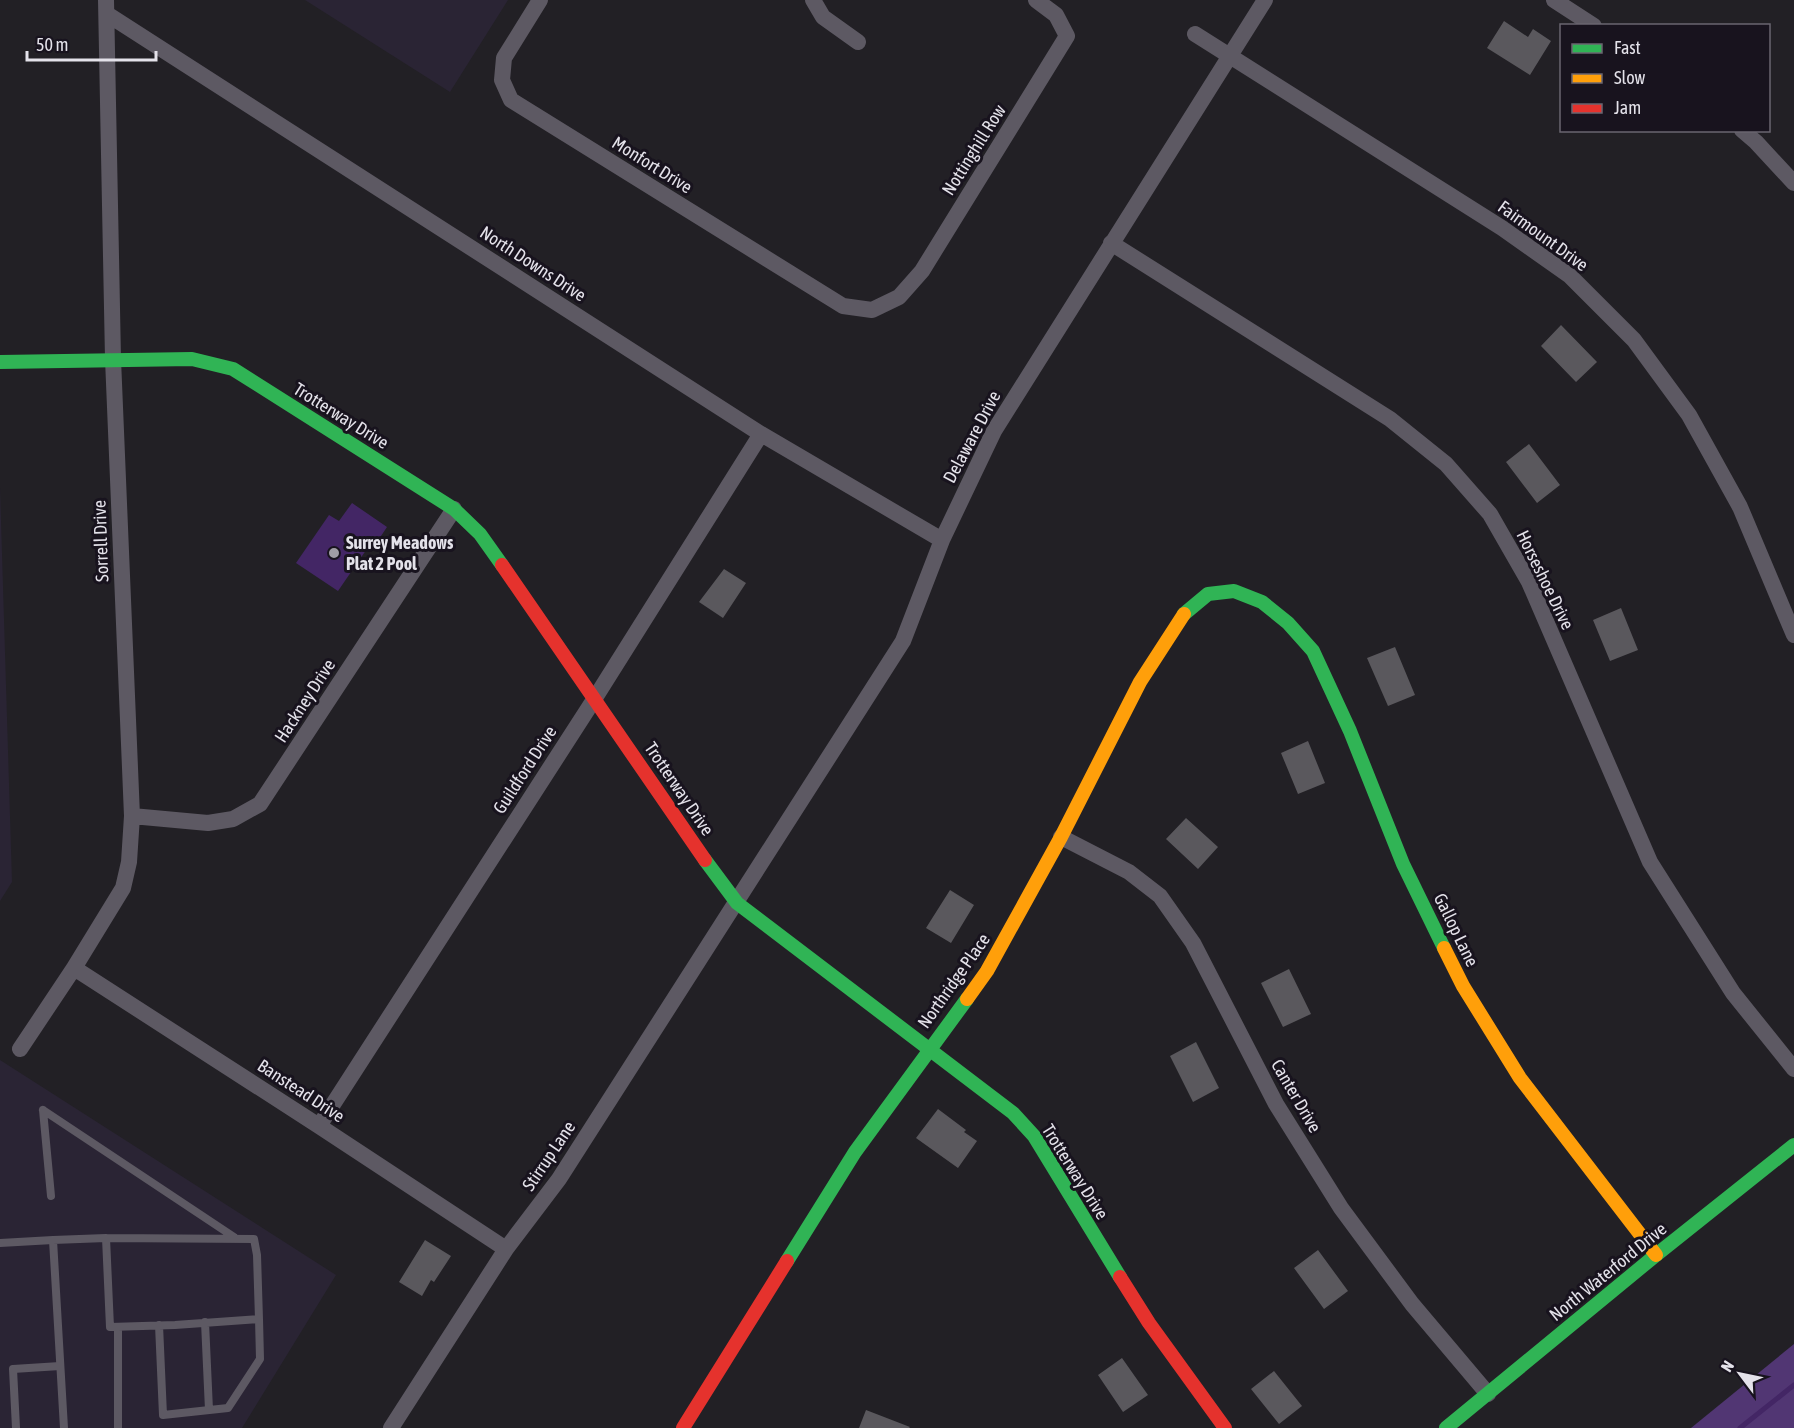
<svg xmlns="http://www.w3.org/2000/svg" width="1794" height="1428" font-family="'Asap Condensed',sans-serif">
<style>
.built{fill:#2a2434}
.forest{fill:#513673}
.water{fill:#432665}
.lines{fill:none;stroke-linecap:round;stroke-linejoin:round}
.stream{stroke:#432665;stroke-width:5}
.building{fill:#5a585d}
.lane{stroke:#5d5963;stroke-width:8}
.street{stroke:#5d5963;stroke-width:16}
.fast{stroke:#30b455;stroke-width:14}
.slow{stroke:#ff9f0a;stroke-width:14}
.jam{stroke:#e5322d;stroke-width:14}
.poi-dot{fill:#a09ea5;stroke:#18131e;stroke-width:2}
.labels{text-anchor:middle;stroke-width:6;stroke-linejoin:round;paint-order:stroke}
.street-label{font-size:18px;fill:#e4e2ea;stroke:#18131e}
.poi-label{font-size:18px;font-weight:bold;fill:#e4e2ea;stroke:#18131e;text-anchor:start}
</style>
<rect width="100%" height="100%" fill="#222025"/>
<!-- built -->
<path class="built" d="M305,0H508L450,92Z
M0,488L12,882L0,901Z
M0,1060L336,1275L242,1428H0Z"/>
<!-- forest -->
<path class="forest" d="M1794,1344V1428H1691Z"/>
<!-- water -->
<path class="water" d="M352,503L387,527L377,542L373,540L338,591L296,563L329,515L339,521Z"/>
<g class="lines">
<!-- stream -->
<path class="stream" d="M1740,1428L1794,1385"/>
</g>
<!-- building -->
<path class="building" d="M1504,21L1528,37L1533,29L1551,41L1530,75L1487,48Z
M1561,325L1597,362L1576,382L1541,346Z
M1529,444L1560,485L1537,503L1506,462Z
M724,569L746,583L723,618L699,602Z
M1621,608L1638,650L1610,661L1593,620Z
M1395,647L1415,695L1388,706L1367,658Z
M1308,741L1325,783L1298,794L1281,753Z
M1186,818L1218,847L1198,869L1166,839Z
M950,890L974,905L951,943L926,928Z
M1289,969L1311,1014L1283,1027L1261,983Z
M1196,1042L1219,1088L1193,1102L1170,1056Z
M938,1109L966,1130L964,1132L977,1141L958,1168L916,1138Z
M425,1240L451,1256L434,1282L431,1280L422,1296L399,1282Z
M1318,1250L1348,1291L1324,1309L1294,1268Z
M1122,1358L1148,1395L1123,1412L1098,1375Z
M1274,1371L1302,1406L1279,1424L1251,1389Z
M866,1410L910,1427L909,1428H859Z"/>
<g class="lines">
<!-- lane -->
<path class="lane" d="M43,1110L234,1237
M43,1110L51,1196
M53,1240L106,1238L110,1327L175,1325L259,1319L257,1255L254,1239L106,1238
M0,1243L53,1240L64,1428
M205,1322L209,1410
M159,1325L163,1415L228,1408L260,1359L259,1319
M16,1428L13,1369L60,1366
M118,1428V1327"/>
<!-- street -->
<path class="street" d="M540,0L504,58L502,80L511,100L843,306L872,310L899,297L922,271L1067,36L1056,15L1036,0
M813,0L823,17L858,42
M1554,0L1594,26
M107,14L761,434L942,540
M1195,34L1502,228L1570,276L1634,340L1689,415L1740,507L1794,635
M1742,130L1756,142L1794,183
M1111,243L1390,419L1446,464L1490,514L1529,582L1650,862L1733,993L1794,1069
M132,816L208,823L233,819L260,804L454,509
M1061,837L1129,872L1160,896L1193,943L1276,1104L1341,1208L1412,1304L1488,1394
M74,968L319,1126L506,1249
M20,1049L74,968L123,888L129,862L132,816L113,359L106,0
M319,1126L595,698L761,434
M391,1428L506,1249L559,1179L903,641L942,540L994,431L1265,0"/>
<!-- fast -->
<path class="fast" d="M0,362L192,359L233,369L454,509L480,534L502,565
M1184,614L1208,594L1234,591L1262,602L1288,623L1313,651L1350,731L1403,864L1444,948
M705,860L737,903L1013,1113L1034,1136L1120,1277
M787,1261L855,1152L967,999
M1446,1428L1656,1255L1794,1145"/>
<!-- slow -->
<path class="slow" d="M1444,948L1463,986L1520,1078L1656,1255
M967,999L987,971L1061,837L1140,682L1184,614"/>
<!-- jam -->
<path class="jam" d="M502,565L705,860
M1120,1277L1149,1323L1225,1428
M683,1428L787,1261"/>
</g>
<!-- markers -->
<circle class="poi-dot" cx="334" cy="553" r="6"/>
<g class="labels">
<!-- street labels -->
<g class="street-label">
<text transform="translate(974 150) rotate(-58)" y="6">Nottinghill Row</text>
<text transform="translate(652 165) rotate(32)" y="6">Monfort Drive</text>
<text transform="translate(1543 236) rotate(36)" y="6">Fairmount Drive</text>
<text transform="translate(533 264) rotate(33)" y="6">North Downs Drive</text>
<text transform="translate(341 416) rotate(32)" y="6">Trotterway Drive</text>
<text transform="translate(972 437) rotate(-62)" y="6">Delaware Drive</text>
<text transform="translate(101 541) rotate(-92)" y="6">Sorrell Drive</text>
<text transform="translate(1545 580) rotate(64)" y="6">Horseshoe Drive</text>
<text transform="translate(305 701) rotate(-57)" y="6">Hackney Drive</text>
<text transform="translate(525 770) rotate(-57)" y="6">Guildford Drive</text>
<text transform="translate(679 789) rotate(56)" y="6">Trotterway Drive</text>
<text transform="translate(1456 930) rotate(64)" y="6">Gallop Lane</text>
<text transform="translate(954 981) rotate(-55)" y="6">Northridge Place</text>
<text transform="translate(301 1091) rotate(33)" y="6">Banstead Drive</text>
<text transform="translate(1296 1096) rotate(60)" y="6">Canter Drive</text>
<text transform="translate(549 1156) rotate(-56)" y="6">Stirrup Lane</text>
<text transform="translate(1075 1172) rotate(58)" y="6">Trotterway Drive</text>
<text transform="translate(1608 1272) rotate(-39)" y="6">North Waterford Drive</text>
</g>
<!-- poi labels -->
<g class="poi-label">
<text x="346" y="549">Surrey Meadows<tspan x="346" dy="21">Plat 2 Pool</tspan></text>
</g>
</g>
<!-- legend -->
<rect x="1560" y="24" width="210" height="108" fill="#18131e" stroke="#6a6670" stroke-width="1.5"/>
<rect x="1572" y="44" width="30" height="9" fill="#30b455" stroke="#6a6670" stroke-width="1.5"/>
<text x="1614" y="54" font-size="18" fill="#e4e2ea">Fast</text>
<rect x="1572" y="74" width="30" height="9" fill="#ff9f0a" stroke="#6a6670" stroke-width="1.5"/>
<text x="1614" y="84" font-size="18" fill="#e4e2ea">Slow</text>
<rect x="1572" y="104" width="30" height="9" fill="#e5322d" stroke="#6a6670" stroke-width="1.5"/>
<text x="1614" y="114" font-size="18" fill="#e4e2ea">Jam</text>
<!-- north arrow -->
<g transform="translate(1740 1374) rotate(302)" stroke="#18131e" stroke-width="4.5" paint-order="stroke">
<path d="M0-4.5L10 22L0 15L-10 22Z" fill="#e4e2ea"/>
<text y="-9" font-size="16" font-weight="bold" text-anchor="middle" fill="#e4e2ea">N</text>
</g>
<!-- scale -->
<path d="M27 51v9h129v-9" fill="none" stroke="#e4e2ea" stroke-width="3"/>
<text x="36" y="51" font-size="18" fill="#e4e2ea" stroke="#18131e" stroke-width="4.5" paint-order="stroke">50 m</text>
</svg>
